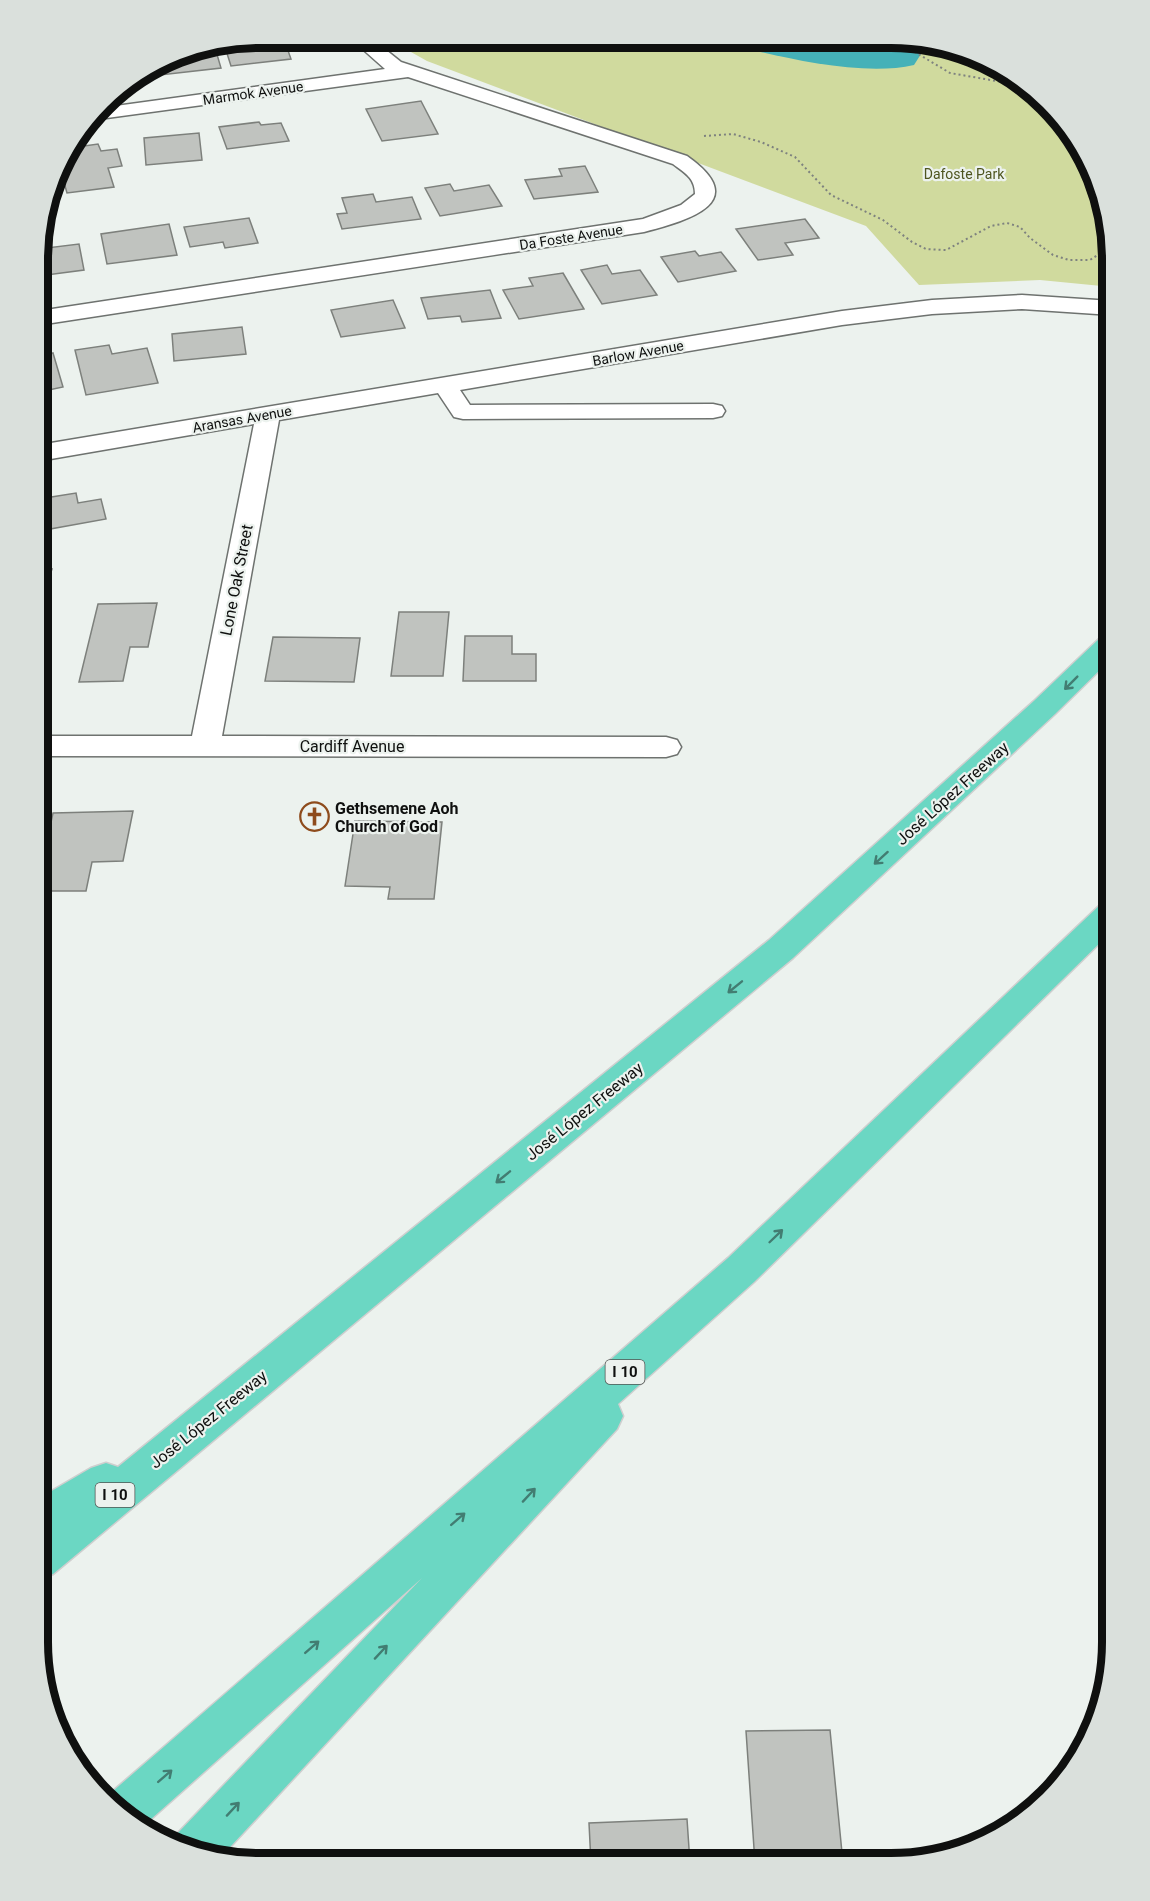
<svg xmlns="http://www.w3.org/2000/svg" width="1150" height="1901" font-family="Roboto,sans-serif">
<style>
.green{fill:#d0da9e}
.water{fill:#45b1b8}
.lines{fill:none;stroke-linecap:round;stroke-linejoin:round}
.river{fill:#45b1b8;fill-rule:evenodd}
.building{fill:#c0c3bf;stroke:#7d807c;stroke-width:1.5}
.minor-casing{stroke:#6e726f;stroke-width:3}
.highway-casing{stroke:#cfcfcf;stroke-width:3}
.path{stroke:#7e827f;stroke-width:2;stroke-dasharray:2 3;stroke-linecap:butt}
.minor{fill:#fff;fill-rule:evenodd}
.highway{fill:#6bd7c3;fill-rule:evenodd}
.oneway{stroke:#427d72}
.labels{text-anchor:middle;stroke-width:4.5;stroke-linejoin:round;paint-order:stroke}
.far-street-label{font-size:14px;fill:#0f100f;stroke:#ecf2ee}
.far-park-label{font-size:14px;fill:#4e551f;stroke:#ecf2ee}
.shield{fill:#ecf2ee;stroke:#515452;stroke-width:1.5}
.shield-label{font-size:15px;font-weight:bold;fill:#0f100f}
.street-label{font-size:16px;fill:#0f100f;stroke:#ecf2ee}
.poi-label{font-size:16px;font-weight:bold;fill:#0f100f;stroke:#ecf2ee;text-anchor:start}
.rim{fill:none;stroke:#0f100f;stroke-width:8}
</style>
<rect width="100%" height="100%" fill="#ecf2ee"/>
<!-- green -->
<path class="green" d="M386,38L920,39L976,54L1026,83L1067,124L1096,174L1112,259V287L1040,280L919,285L866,226L427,61Z"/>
<!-- water -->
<path class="water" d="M691,39H836L877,43L903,60L799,59L775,53L763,46H737Z
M929,42L976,54L982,58L951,57L927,44Z"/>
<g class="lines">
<!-- river -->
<path class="river" d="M745,39H898L914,43L921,54L914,65C868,76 798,61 752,50Z"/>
</g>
<!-- building -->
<path class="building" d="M259,38H263L266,44L285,42L291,59L231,66L224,44Z
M206,48L207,52L216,51L221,68L160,75L157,65L174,54Z
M149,70L151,79L131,81Z
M421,101L438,134L382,141L366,109Z
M259,122L261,125L281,123L289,141L227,149L219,127Z
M199,133L202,160L146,165L144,138Z
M98,144L101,151L117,149L122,166L108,168L114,187L67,193L59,165L60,161L70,148Z
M585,166L598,192L534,199L525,180L562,176L559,169Z
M450,184L454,191L489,185L502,206L440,216L425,188Z
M373,194L376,202L412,197L421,219L342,229L337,214L347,213L342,198Z
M249,218L258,243L225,248L223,242L190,247L184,227Z
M805,219L819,238L785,243L793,255L758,260L736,229Z
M169,224L177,255L107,264L101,234Z
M46,240L47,248L79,244L84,270L39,276V241Z
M695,251L699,256L721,252L736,271L678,282L661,257Z
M607,265L612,274L640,270L657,295L602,304L581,270Z
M563,273L584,309L519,319L503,290L533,286L529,278Z
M490,290L501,318L462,322L460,316L428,319L421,298Z
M393,300L405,328L341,337L331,310Z
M242,327L246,354L174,361L172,334Z
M109,345L112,354L147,348L158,383L86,395L75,350Z
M53,353L63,387L39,392V356Z
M76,493L78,503L101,499L106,519L39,531V499Z
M39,569H52L43,596H39Z
M157,603L148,647H130L123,681L79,682L98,604Z
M399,612H449L443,676H391Z
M465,636H512V654H536V681H463Z
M273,637L360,638L354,682L265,681Z
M133,811L123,861L92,862L86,891H38L39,877L53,813Z
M355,821L442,822L434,899H388L390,887L345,886Z
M830,1730L843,1863H755L746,1731Z
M687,1819L690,1863H591L589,1823Z"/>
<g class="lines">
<defs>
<path id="minor" d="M350,38H371L401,62L687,156C752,202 690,220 644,232L39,325V311L643,219L681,205L695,194C695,178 685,173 673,164L408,77L92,120L101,108L385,69Z
M1022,295L1112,301V315L1022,309L932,314L842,325L460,390L470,405L713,404L722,406L725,411L722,416L713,418L463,419L454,417L438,393L279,420L222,736L666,737L677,740L681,747L677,754L666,757L39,756V736H192L254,424L39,461V445L842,311L932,300Z"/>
<path id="highway" d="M1112,633V658L1055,714L793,958L53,1574L38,1579V1499L91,1468L106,1463L118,1467L769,940L1035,700L1102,636Z
M1112,900V931L754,1282L618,1404L623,1416L617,1429L219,1859L172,1846L176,1835L422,1578L141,1828L124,1818L105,1798L728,1258L1101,904Z"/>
</defs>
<!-- minor casing -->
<use href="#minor" class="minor-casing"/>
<!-- highway casing -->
<use href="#highway" class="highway-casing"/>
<!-- path -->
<path class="path" d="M893,39L950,73L1008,83L1031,96L1081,148
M704,136L733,134L761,142L795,157L831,195L883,220L912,242L926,249L946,250L991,226L1007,223L1020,227L1030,238L1053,255L1069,260H1090L1110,247"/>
<!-- minor -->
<use href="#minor" class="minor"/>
<!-- highway -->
<use href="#highway" class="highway"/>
</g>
<!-- one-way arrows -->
<defs><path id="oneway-shaft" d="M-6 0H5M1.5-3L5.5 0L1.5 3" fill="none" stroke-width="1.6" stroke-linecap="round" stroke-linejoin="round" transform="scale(1.5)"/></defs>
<g class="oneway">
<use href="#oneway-shaft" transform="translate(1071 683) rotate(135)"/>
<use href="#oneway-shaft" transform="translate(881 858) rotate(138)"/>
<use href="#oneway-shaft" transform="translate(735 987) rotate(141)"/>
<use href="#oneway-shaft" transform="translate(503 1177) rotate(141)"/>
<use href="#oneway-shaft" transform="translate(776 1236) rotate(-44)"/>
<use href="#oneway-shaft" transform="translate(529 1495) rotate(-47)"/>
<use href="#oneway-shaft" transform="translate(458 1519) rotate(-41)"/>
<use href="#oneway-shaft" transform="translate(312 1647) rotate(-41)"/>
<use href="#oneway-shaft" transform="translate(381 1652) rotate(-47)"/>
<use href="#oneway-shaft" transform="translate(165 1776) rotate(-41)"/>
<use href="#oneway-shaft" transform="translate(233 1809) rotate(-47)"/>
</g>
<!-- icons -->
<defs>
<symbol id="church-ring" viewBox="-11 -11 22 22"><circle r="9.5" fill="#ecf2ee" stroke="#8e4b1c" stroke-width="1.5"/><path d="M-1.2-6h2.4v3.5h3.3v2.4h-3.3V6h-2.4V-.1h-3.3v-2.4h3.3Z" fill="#8e4b1c"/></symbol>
</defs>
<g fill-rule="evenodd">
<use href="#church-ring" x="298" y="800" width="33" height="33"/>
</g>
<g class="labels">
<!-- far-street labels -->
<g class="far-street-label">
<text transform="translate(253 93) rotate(-8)" y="5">Marmok Avenue</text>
<text transform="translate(571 237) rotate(-9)" y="5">Da Foste Avenue</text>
<text transform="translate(638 353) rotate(-10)" y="5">Barlow Avenue</text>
<text transform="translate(242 419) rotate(-10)" y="5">Aransas Avenue</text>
</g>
<!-- far-park labels -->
<g class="far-park-label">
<text x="964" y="179">Dafoste Park</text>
</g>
<!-- shield labels -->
<g class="shield">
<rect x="605.5" y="1360" width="39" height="24" rx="4.5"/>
<rect x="95.5" y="1483" width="39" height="24" rx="4.5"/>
</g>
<g class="shield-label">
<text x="625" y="1377">I 10</text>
<text x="115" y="1500">I 10</text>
</g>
<!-- street labels -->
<g class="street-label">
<text transform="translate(236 580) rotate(-79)" y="6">Lone Oak Street</text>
<text x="352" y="752">Cardiff Avenue</text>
<text transform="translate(952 793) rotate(-42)" y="6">José López Freeway</text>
<text transform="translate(584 1111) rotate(-39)" y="6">José López Freeway</text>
<text transform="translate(208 1419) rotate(-39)" y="6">José López Freeway</text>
</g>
<!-- poi labels -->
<g class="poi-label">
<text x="335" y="814">Gethsemene Aoh<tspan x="335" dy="18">Church of God</tspan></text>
</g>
</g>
<!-- crop -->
<path d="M0 0H1150V1901H0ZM259 48H891A211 211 0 0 1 1102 259V1642A211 211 0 0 1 891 1853H259A211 211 0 0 1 48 1642V259A211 211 0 0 1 259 48Z" fill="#dae0dc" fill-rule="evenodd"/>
<path class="rim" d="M259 48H891A211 211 0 0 1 1102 259V1642A211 211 0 0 1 891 1853H259A211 211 0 0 1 48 1642V259A211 211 0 0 1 259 48Z"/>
</svg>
